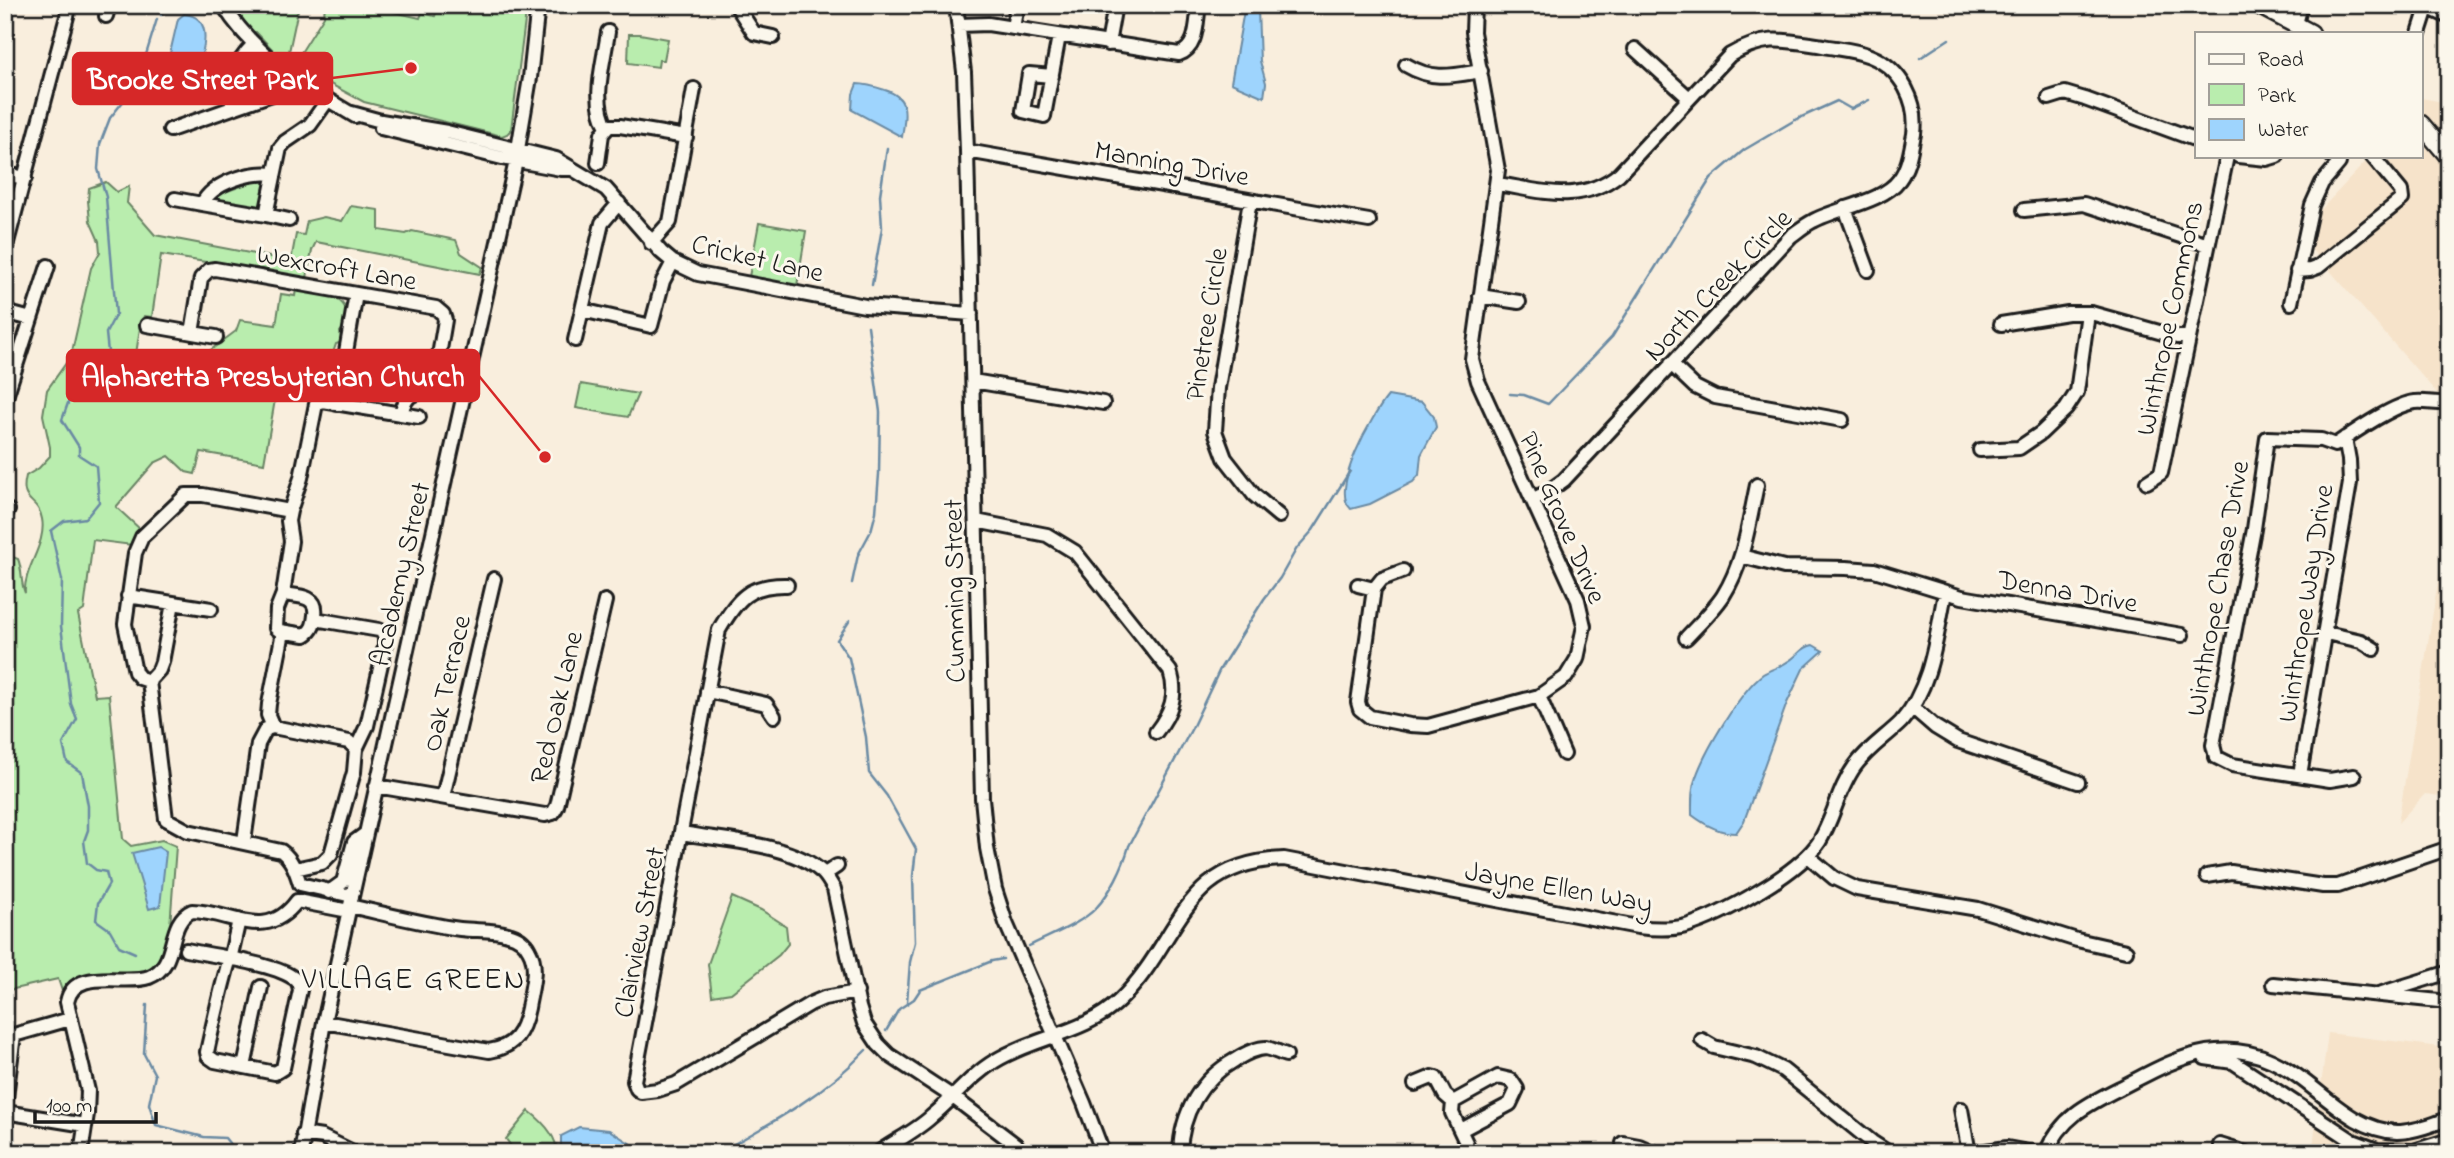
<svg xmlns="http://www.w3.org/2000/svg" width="2454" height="1158" font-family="'Indie Flower',sans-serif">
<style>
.built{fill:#f6e3ca}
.green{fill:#b9edae;stroke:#6a8465;stroke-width:2}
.water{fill:#9ed4fd;stroke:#6a8aa3;stroke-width:2}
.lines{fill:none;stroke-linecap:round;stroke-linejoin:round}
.stream{stroke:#6a8aa3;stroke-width:2.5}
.minor-casing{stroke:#1c1c1c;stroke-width:18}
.major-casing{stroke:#1c1c1c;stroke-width:21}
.minor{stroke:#fbf7ec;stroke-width:12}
.major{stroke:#fbf7ec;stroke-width:16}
.labels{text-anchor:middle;stroke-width:6;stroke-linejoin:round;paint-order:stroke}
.street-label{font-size:28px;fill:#1c1c1c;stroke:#fbf7ec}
.neighbourhood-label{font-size:30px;letter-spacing:2px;fill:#1c1c1c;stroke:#fbf7ec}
.leader{fill:none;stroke:#d62828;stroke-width:2.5}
.callout-dot{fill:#d62828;stroke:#fbf7ec;stroke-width:2.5}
.callout{fill:#d62828;stroke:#d62828;stroke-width:2.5}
.callout-label{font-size:30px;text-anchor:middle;font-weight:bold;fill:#fff}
</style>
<rect width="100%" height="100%" fill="#f9eedd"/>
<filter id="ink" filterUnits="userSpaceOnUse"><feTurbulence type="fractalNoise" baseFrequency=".0143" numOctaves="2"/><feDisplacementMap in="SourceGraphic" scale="14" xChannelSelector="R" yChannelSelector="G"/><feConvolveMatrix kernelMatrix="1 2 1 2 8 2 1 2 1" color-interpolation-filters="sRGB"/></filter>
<g filter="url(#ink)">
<!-- built -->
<path class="built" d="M2421,98L2449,103V407L2298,234L2371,156H2421Z
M2449,516V797L2425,794L2398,823Z
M2328,1033L2449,1048V1153H2312Z"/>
<!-- green -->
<path class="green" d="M230,5H277L291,8L292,5H299L287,61H281L274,54L273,50L256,32H251Z
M325,5H387L395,7L394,12L420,18L422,13L435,16L438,5H527L511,130L507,134L502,136L364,102L321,79L316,81L295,62L324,16Z
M629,34H640L668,39L664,60H659L658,67L628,63Z
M255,178L267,179L268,182L264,207C249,215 222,205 209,198L219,190L222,193L255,181Z
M106,182L117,192L129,186L127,203L155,235L291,261L296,234L304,235L307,221L324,217L342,221L351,206L379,210V230L406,234L412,231L456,240L461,253L482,267L480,274L316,242L312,250L307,278L161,255L152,317L144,316L140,328L134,367L200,380L204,355L236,331L240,320L276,325L281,294L295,296L296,289C313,292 348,293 347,317C346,324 344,328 340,332L342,342L336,344L325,377L285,370L280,371L264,463L201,452L195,474L186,472L169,456L154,463L116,507L141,530L132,545L93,540L84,610L78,614L95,696L109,695L123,839L131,846L162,840L176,846L169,940L160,958L147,972H121L73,980L62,991L58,979L5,991V554L18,559C23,571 20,582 25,593C23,569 47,544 42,519C38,497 19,504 26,476L39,468L50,456V447L43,415L47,390L71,356L91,268L100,252L99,241L90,221L88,201L89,188Z
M759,223L806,231L797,286L778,282L777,284H769L768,280L749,277Z
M581,384L638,394L628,417L576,408Z
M732,897L761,910L786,926L788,944L779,955L731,993L712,996L708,964Z
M529,1111C542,1121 557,1135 557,1153H516L506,1139Z"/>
<!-- water -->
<path class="water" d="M1245,5H1255L1258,9L1260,61L1266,83L1264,97L1231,83Z
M184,14C221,17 198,66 192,86C184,93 174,96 166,86V70L178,19Z
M857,84C867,84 876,87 885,90C911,98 905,116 902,137L852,110L853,94Z
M1388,396L1422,402L1434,417L1436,427L1421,455L1419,475L1413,482L1370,504L1351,509C1329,490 1373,414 1388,396Z
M1813,645L1823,651L1803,669L1787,703L1744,821L1736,833C1719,833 1705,825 1692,815C1692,803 1691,789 1696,777C1705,751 1741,690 1763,674C1771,669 1780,667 1787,662C1798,656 1801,647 1813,645Z
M158,847L166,852L160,906L149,909L132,853Z
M579,1127L609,1130L642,1151L636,1153H561V1136Z"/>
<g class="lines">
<!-- stream -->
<path class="stream" d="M161,15L166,5
M1920,58L1949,39
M872,285L882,228L880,195L887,148
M1510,394L1524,395L1548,404L1612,337L1711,178L1744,150L1795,120L1837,101L1851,109L1869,100
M852,583L858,555L871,531L876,512L879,474L880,412L868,326
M850,620L837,640L849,658L866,737L869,773L887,796L916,849L913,876L915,942L910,962L907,1002
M1029,946C1048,936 1081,924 1096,908C1111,892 1123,867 1129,846L1192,728L1220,669L1264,599L1280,578L1297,548L1313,530L1350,471
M135,953L119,946L110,930L96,920L98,903L109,884L106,872L96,870L87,863L84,841L88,830V806L82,773L67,762L63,744L77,719L71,704L61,626L62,580L51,531L64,521L86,518L99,502L96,466L79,455V447L62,420L73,389L95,379L109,362L106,333L116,314L106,197L98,169L100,144L110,118L137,84L157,19
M147,1005L144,1054L155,1075L149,1104L156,1125L204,1137L225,1138L237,1153
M886,1031L899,1009L914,999L920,990L992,961L1003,959
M718,1153C770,1124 825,1094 866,1050"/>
<defs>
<path id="minor" d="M223,5C256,57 304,86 355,116
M736,5L754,33L773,37
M956,5L964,72L967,151L982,798L987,848L995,889L1006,923L1084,1103L1103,1153
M2422,5L2449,17
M106,16L109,5
M2296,24L2301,5
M959,25L988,24L1179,54C1198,48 1196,22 1199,5
M1013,28L1017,5
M2419,33L2427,8
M1108,44L1115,5
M1635,49L1689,98
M1406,65C1433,81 1451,76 1481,71
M1052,76L1029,74L1023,111L1044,116L1059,36
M2049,98L2065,93L2085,99L2197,140
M233,107C225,83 237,61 253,45
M348,112L381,121L447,132L556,159L606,189L661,252L673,262L698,274L865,306L971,314
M607,127C591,100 604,62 608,32
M381,128L502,158L561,169H570
M170,130L275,93
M967,151L1369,221
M2238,156L2267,159L2277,156
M598,163L602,134L609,126H620L686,137
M5,174L25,178
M274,174C251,171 213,182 202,204L266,215L280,148L285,142L310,125L327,101
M1498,184C1542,191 1580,205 1619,174L1730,55C1766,34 1784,40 1823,46C1839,49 1856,50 1870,56C1902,69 1918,102 1914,134C1911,149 1909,167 1899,180C1883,202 1837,208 1813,221C1805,225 1798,231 1791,236L1564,480L1549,491L1532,500
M175,199L202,204
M1250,201L1218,388L1215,431L1225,458L1254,495L1279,516
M1845,208L1868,270
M2024,210L2084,204L2208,245
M266,215L289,220
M651,243L670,222L694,89
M5,250L70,5
M2297,271L2310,270L2318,267L2402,199L2401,191L2372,156
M1480,296L1519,302
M2291,303L2312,205L2322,183L2339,163L2332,156
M582,310L651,326L663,281L673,262
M5,312L31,319
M2001,324L2068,313H2091L2177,337H2188
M147,325L216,337
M192,333L201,278L209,270L215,269L436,308L443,314L445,320L435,379C426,403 409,380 401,414
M575,340L602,223L619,203
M1671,364L1695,387L1715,397L1842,420
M973,381L1103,403
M5,400L48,266
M337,404L356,294
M1980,450L2019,448L2041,433L2066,409L2077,392L2088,313
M2147,482L2161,473L2227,156
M5,509L8,510
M976,521L1047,535L1075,552L1170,671C1178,695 1171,713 1156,732
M1741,556L1784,567L1846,568L1874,570L1962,597L2182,635
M1403,571L1382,579L1374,589L1358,702L1360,709L1370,717L1410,725L1428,726L1539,696L1566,677L1577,659L1584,626L1578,600L1478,381L1472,359L1498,170L1473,32L1474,5
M787,585C749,584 737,599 719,630L634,1081L637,1089L641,1092L658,1090L676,1084L810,1004L824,998L857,992
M1358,585L1374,589
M283,594L291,541L288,521L290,511L301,478L316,404L323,401L419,417
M283,594C298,596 318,595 315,615C314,624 313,630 305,635L280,631L276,628L277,609Z
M128,596L211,609
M173,603L162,662L159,670L149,681L166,819L188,831L281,851C292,859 296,871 300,884L352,896
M315,619L379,630L385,635V646L367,726L356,749
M2326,633L2361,641L2374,649
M1686,638C1699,624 1713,611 1723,596C1744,563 1749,522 1757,485
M149,681L140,678L135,672L125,624L135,553L142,537L186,495H203L290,511
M707,691L766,704L774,716
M1539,696L1564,754
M1912,707L1935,727L1958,741L2078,782
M273,727L268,715L269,704L283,632
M2300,775L2350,483L2349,460L2345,438
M2354,776L2330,780L2232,765L2216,757L2213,745L2254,529L2267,438L2321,440L2335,445C2353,433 2394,404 2415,402C2426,401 2438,404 2449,403
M376,786L545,815L553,813L557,806L605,601
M443,797L494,579
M682,833C724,841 790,843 822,872C827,876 830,883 834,889L859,1007L864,1023L878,1044L889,1055L953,1097L1016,1145L1022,1153
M244,841L258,744L266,729L273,727L349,742L356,749L354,772L331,854L322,863L295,869
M1808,856L1834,878L1857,889L1978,909L2077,940L2126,951
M825,874L837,866
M2207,876L2231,872L2323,886H2338L2449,848
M329,892L343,882L354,842L365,834
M186,950C211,955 274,964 292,977C298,980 299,984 300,990L283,1068L275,1073L215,1061L208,1056L207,1052C214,1020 221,987 231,955L239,920
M2273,984L2449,1002
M2382,993L2449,972
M324,1022L489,1051C515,1047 523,1032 528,1008C531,989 539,967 529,950C525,942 517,936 508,934C494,929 476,931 460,929C423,924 386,914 350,906
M7,1037L70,1019
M1702,1040L1714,1047L1756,1057L1783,1070L1872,1142L1889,1153
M2205,1058L2233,1062L2353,1141L2377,1150L2413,1151L2449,1140
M244,1067L261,987
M1415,1084L1432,1077L1436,1078L1445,1095L1453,1102L1452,1113L1471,1153
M1453,1102L1498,1077L1511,1080L1517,1089L1510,1104L1461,1130
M5,1104L14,1035
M1961,1109L1969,1153
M5,1112L85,1125
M303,1134L322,1137L355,1153
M1623,1143L1639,1146L1655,1153
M2220,1145L2246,1153
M81,1153L87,1114L88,1091L67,1002C74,966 125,986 149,977C180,965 165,923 192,911C233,912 266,943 297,901L349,911
M301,1153L324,1022L516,161L530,78L538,5
M878,1153C895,1141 916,1131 931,1117C953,1099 970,1076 995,1061C1034,1037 1086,1033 1119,1001C1181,942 1179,862 1284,859L1638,927C1654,929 1670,930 1686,926C1722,915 1798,874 1819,842C1834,818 1838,789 1855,766C1868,748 1886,737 1901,722C1932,687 1936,637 1945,593
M1180,1153C1181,1113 1201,1079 1235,1060C1243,1055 1256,1048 1266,1048C1272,1049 1280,1053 1286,1055
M1971,1153L2007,1148L2034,1153
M2046,1153C2061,1116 2090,1103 2124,1086C2151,1072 2177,1057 2207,1052C2299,1038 2327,1129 2397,1132C2415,1132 2432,1124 2449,1119"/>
<path id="major" d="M2258,5L2311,33
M2421,124L2449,157"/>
</defs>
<!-- minor casing -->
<use href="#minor" class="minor-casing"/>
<!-- major casing -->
<use href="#major" class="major-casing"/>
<!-- minor -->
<use href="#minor" class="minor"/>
<!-- major -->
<use href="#major" class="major"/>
</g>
</g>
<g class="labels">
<!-- street labels -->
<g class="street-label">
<text transform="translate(1172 162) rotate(10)" y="10">Manning Drive</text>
<text transform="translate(758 257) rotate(13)" y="10">Cricket Lane</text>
<text transform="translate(337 266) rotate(10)" y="10">Wexcroft Lane</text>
<text transform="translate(1717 284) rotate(-46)" y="10">North Creek Circle</text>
<text transform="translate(2168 318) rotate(-78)" y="10">Winthrope Commons</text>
<text transform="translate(1205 324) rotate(-81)" y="10">Pinetree Circle</text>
<text transform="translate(1564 517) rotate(67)" y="10">Pine Grove Drive</text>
<text transform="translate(399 574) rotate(-77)" y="10">Academy Street</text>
<text transform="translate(2216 588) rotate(-80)" y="10">Winthrope Chase Drive</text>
<text transform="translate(2068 590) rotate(10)" y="10">Denna Drive</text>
<text transform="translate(953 591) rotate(-91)" y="10">Cumming Street</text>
<text transform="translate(2304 603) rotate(-81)" y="10">Winthrope Way Drive</text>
<text transform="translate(445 683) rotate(-77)" y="10">Oak Terrace</text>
<text transform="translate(555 707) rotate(-77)" y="10">Red Oak Lane</text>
<text transform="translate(1559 886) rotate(10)" y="10">Jayne Ellen Way</text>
<text transform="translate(638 932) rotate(-79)" y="10">Clairview Street</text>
</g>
<!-- neighbourhood labels -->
<g class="neighbourhood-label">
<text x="414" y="988">VILLAGE GREEN</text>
</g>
</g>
<!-- callouts -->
<path class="leader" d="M411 68L332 78M545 457L479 376"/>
<g class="callout-dot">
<circle cx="411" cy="68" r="7"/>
<circle cx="545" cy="457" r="7"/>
</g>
<g class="callout">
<rect x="73" y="53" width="259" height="51" rx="7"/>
<rect x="67" y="350" width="412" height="51" rx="7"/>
</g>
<g class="callout-label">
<text x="203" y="89">Brooke Street Park</text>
<text x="273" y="386">Alpharetta Presbyterian Church</text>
</g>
<!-- margin -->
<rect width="2454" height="1158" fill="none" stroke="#fbf7ec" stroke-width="28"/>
<rect x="14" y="14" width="2426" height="1130" fill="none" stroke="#1c1c1c" stroke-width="2.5" filter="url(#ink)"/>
<!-- legend -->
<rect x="2195" y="32" width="228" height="126" fill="#fbf7ec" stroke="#a29f99" stroke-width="2"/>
<rect x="2209" y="54" width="35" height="10" fill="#fbf7ec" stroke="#a29f99" stroke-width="2"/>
<text x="2258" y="66" font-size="21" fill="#1c1c1c">Road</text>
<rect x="2209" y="84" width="35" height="21" fill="#b9edae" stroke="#a29f99" stroke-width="2"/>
<text x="2258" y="102" font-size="21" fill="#1c1c1c">Park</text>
<rect x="2209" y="119" width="35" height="21" fill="#9ed4fd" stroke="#a29f99" stroke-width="2"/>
<text x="2258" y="136" font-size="21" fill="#1c1c1c">Water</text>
<!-- scale -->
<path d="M35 1112v10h121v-10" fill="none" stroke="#1c1c1c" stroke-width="3.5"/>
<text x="46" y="1112" font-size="21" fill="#1c1c1c" stroke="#fbf7ec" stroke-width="5" paint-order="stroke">100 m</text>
</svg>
